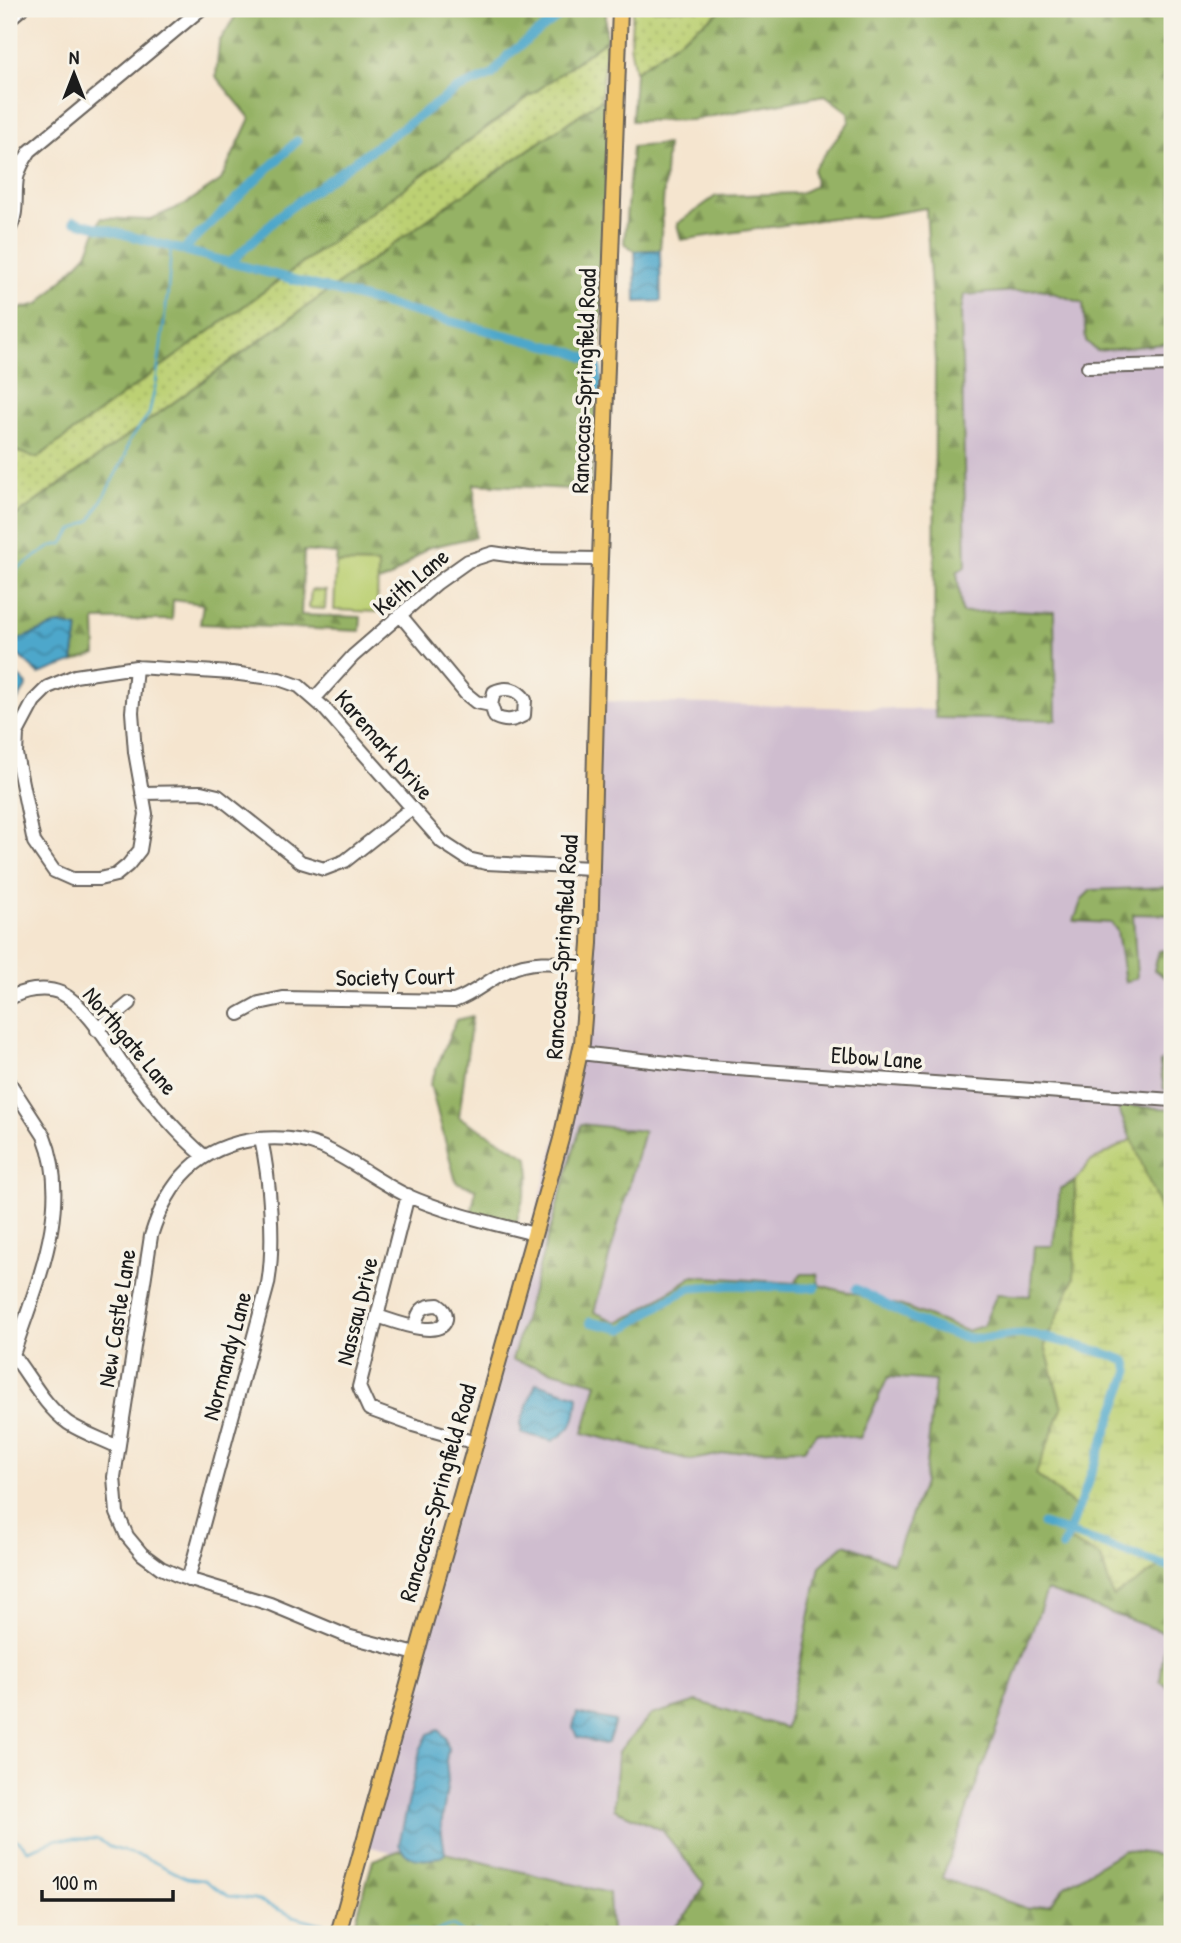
<svg xmlns="http://www.w3.org/2000/svg" width="1181" height="1943" font-family="'Patrick Hand',sans-serif">
<style>
.industrial{fill:#cfbdcf}
.grass{fill:url(#grass-dots);stroke:#6c7648;stroke-width:2}
.forest{fill:url(#forest-firs);stroke:#586740;stroke-width:2}
.wetland{fill:url(#wetland-marsh);stroke:#6c7648;stroke-width:2}
.park{fill:url(#park-crowns);stroke:#6c7648;stroke-width:2}
.garden{fill:#bcd073;stroke:#6c7648;stroke-width:2}
.water{fill:url(#water-waves);stroke:#356274;stroke-width:2}
.lines{fill:none;stroke-linecap:round;stroke-linejoin:round}
.stream{stroke:#4ea7cb;stroke-width:2.5}
.canal{stroke:#4ea7cb;stroke-width:9}
.minor-casing{stroke:#68625b;stroke-width:16}
.major-casing{stroke:#68625b;stroke-width:18}
.minor{stroke:#fff;stroke-width:12}
.major{stroke:#efc469;stroke-width:14}
.labels{text-anchor:middle;stroke-width:7;stroke-linejoin:round;paint-order:stroke}
.street-label{font-size:24px;fill:#1c1c1c;stroke:#f7f3e8}
</style>
<defs>
<pattern id="grass-dots" width="8" height="8" patternUnits="userSpaceOnUse" patternTransform="scale(1.75)"><rect width="8" height="8" fill="#bcd073"/><path d="M2 2h.1M6 6h.1" fill="none" stroke="#a1b263" stroke-width="1.8" stroke-linecap="round"/></pattern>
<pattern id="forest-firs" width="22" height="20" patternUnits="userSpaceOnUse" patternTransform="scale(1.75)"><rect width="22" height="20" fill="#95b265"/><path d="M5 1l3.5 6h-7zM16 11l3.5 6h-7z" fill="#799052"/></pattern>
<pattern id="wetland-marsh" width="20" height="14" patternUnits="userSpaceOnUse" patternTransform="scale(1.75)"><rect width="20" height="14" fill="#bcd073"/><path d="M1 5h8M5 5V1M11 12h8M15 12V8" fill="none" stroke="#a1b263"/></pattern>
<pattern id="park-crowns" width="20" height="18" patternUnits="userSpaceOnUse" patternTransform="scale(1.75)"><rect width="20" height="18" fill="#bcd073"/><path d="M2 6a3 3 0 1 1 6 0M12 15a3 3 0 1 1 6 0" fill="none" stroke="#a1b263"/></pattern>
<pattern id="water-waves" width="16" height="10" patternUnits="userSpaceOnUse" patternTransform="scale(1.75)"><rect width="16" height="10" fill="#4ea7cb"/><path d="M0 5q4-4 8 0t8 0" fill="none" stroke="#4087a4"/></pattern>
</defs>
<rect width="100%" height="100%" fill="#f7f3e8"/>
<filter id="ink" filterUnits="userSpaceOnUse"><feTurbulence type="fractalNoise" baseFrequency=".0143" numOctaves="2"/><feDisplacementMap in="SourceGraphic" scale="14" xChannelSelector="R" yChannelSelector="G"/><feConvolveMatrix kernelMatrix="1 2 1 2 8 2 1 2 1" color-interpolation-filters="sRGB"/></filter>
<filter id="wash" filterUnits="userSpaceOnUse"><feTurbulence type="fractalNoise" baseFrequency=".00686" numOctaves="4" result="noise"/><feDisplacementMap in="SourceGraphic" scale="28" xChannelSelector="R" yChannelSelector="G"/><feGaussianBlur stdDeviation="1.57" result="paint"/><feColorMatrix in="noise" values="0 0 0 0 0 0 0 0 0 0 0 0 0 0 0 0 0 1.4 0 .05"/><feComposite in="paint" operator="in"/></filter>
<g filter="url(#wash)">
<rect width="100%" height="100%" fill="#f5e5cf"/>
<!-- industrial -->
<path class="industrial" d="M1172,184V1868L1061,1915L680,1934H599L598,1903L363,1845L582,1043L596,701L939,710L940,219Z"/>
<!-- grass -->
<path class="grass" d="M633,9H723L635,72L630,45Z
M606,40L601,100L445,207L9,521V449L37,458Z"/>
<!-- forest -->
<path class="forest" d="M240,9H606V40L37,458L9,449V311L39,304L87,254L101,218L149,220L185,204L221,180L250,118L216,77L219,42Z
M723,9H1172V343L1097,351L1086,341L1083,303L1041,289L964,295L961,311L966,566L957,572L962,613L1012,610L1054,612L1056,720L936,718L934,706L935,362L926,208L873,217L832,218L681,240L677,224L716,196L800,193L815,186L813,170L849,122L848,112L825,95L692,120L632,121L635,72Z
M601,100L608,105C606,234 601,362 590,490L474,484L475,537L427,548L390,578L378,582V564L336,563L337,554L304,551L301,615L361,617L360,631L200,624L203,604L173,600L172,620H95L96,654L73,662L78,628L59,624L9,643V521L445,207Z
M667,144L660,250L635,251L624,243L632,147Z
M1172,871V915L1133,914L1137,978L1125,982L1117,931L1111,923L1074,921L1082,899L1091,890L1171,887Z
M1172,949V991L1170,981L1154,970L1159,951Z
M472,1016L459,1117L528,1157L530,1175L515,1227L471,1215L476,1189L456,1182L430,1084L456,1020Z
M1172,1047V1090L1164,1089L1160,1063Z
M1117,1105L1172,1109V1228L1165,1222Z
M581,1124L644,1131L594,1312L617,1322L634,1315L693,1276L794,1283L802,1274H817L819,1285L902,1306L966,1331L983,1326L997,1294L1030,1296L1034,1246H1053L1060,1189L1075,1181L1074,1278L1045,1345L1062,1408L1036,1474L1079,1509L1101,1557L1113,1596L1172,1559V1690L1160,1681L1166,1633L1047,1590L942,1878L1028,1909L1051,1904L1065,1886L1124,1850L1172,1857V1934H667L694,1906L704,1884L662,1830L614,1809L618,1752L651,1715L697,1701L786,1728L820,1566L845,1544L893,1563L924,1483L935,1381L888,1377L860,1438L817,1432L804,1449L740,1451L691,1460L583,1433L597,1383L512,1360Z
M401,1850C414,1860 431,1863 445,1853L609,1893L611,1934H352L373,1860Z"/>
<!-- wetland -->
<path class="wetland" d="M1132,1139L1165,1222L1172,1228V1559L1113,1597L1101,1557L1066,1539L1079,1509L1036,1474L1062,1408L1045,1345L1074,1278L1075,1181L1090,1162Z"/>
<!-- park -->
<path class="park" d="M311,590L326,591L325,609L309,608Z"/>
<!-- garden -->
<path class="garden" d="M336,563L378,564L377,612L334,610Z"/>
<!-- water -->
<path class="water" d="M660,250L661,301L636,302L635,251Z
M59,624L78,628L73,662L39,674L9,647V643Z
M9,666L27,685L10,712L9,723Z
M536,1383L578,1396C577,1420 574,1428 553,1441L521,1433V1422Z
M577,1713L615,1721L608,1743L604,1744L577,1737L573,1727Z
M439,1730L446,1738L448,1749L446,1761L448,1781L441,1827L445,1853C431,1863 405,1862 399,1844L420,1750L428,1734Z"/>
<g class="lines">
<!-- stream -->
<path class="stream" d="M9,611L17,569L52,546L62,544L73,530L91,520L125,457L129,441L149,414L156,383L168,291L171,247
M9,1836L19,1841L28,1850L58,1839H96L113,1848L144,1857L186,1878L204,1880L228,1896L255,1899L293,1916L330,1926
M354,1933L358,1934
M398,1934L408,1928L432,1934C446,1927 451,1920 463,1934
M471,1934L477,1931L484,1934"/>
<!-- canal -->
<path class="canal" d="M74,221L437,318L569,351L596,362L599,389
M183,250L297,141
M230,263L279,216L313,191L457,89L492,75L508,55L558,17
M856,1289C892,1307 930,1332 970,1338C988,1340 1006,1334 1024,1334C1037,1334 1116,1355 1127,1362L1129,1371L1068,1536L1062,1547
M590,1322L623,1329L669,1299L691,1288L732,1285L804,1288L816,1287
M1043,1524L1172,1568"/>
</g>
</g>
<g filter="url(#ink)">
<g class="lines">
<defs>
<path id="minor" d="M9,19L21,9
M9,230C19,213 14,196 17,178C19,168 24,160 30,151L201,9
M1088,367L1172,365
M401,616L465,693L476,702L491,705L494,692C506,686 518,689 525,700L524,715C513,721 506,722 495,717L491,705
M136,667L132,712L135,752L146,814L140,850L128,865L116,875L99,879H72L54,871L34,842L16,754L17,733L34,701L48,687L75,676L136,667L232,673L279,679L299,686L323,707L442,842L468,859L486,863L592,868
M315,698L353,656L437,583L468,561L493,553L529,558L600,559
M142,793L201,792L218,796L301,862L324,869L345,861L412,808
M9,999C22,990 45,986 61,993C88,1006 113,1052 131,1076C150,1101 180,1136 204,1156
M239,1014L259,1003L283,998L454,1001C474,994 488,980 507,971C532,958 562,963 588,965
M97,1030L130,1003
M580,1053L695,1066L1172,1100
M9,1082L44,1136C73,1208 35,1287 13,1355
M408,1195L359,1387L369,1409L413,1425L476,1443
M377,1316C391,1320 441,1341 446,1319C447,1313 443,1308 438,1305C422,1305 418,1311 415,1326
M9,1350C29,1374 42,1404 68,1423C83,1433 102,1439 118,1447
M188,1580L268,1284C275,1242 270,1180 261,1139
M416,1654L347,1636L270,1604L181,1577L161,1568L142,1554L127,1536L117,1513L114,1477L151,1236C168,1181 199,1146 258,1139C279,1137 303,1139 322,1147C351,1160 377,1181 406,1195C446,1213 492,1223 534,1234"/>
<path id="major" d="M338,1934L561,1139L582,1043L590,943L600,559L620,9"/>
</defs>
<!-- minor casing -->
<use href="#minor" class="minor-casing"/>
<!-- major casing -->
<use href="#major" class="major-casing"/>
<!-- minor -->
<use href="#minor" class="minor"/>
<!-- major -->
<use href="#major" class="major"/>
</g>
</g>
<g class="labels">
<!-- street labels -->
<g class="street-label">
<text transform="translate(584 381) rotate(-88)" y="8">Rancocas-Springfield Road</text>
<text transform="translate(411 582) rotate(-40)" y="8">Keith Lane</text>
<text transform="translate(384 745) rotate(49)" y="8">Karemark Drive</text>
<text transform="translate(562 947) rotate(-86)" y="8">Rancocas-Springfield Road</text>
<text transform="translate(395 977) rotate(-1)" y="8">Society Court</text>
<text transform="translate(130 1041) rotate(50)" y="8">Northgate Lane</text>
<text transform="translate(877 1058) rotate(4)" y="8">Elbow Lane</text>
<text transform="translate(357 1311) rotate(-76)" y="8">Nassau Drive</text>
<text transform="translate(117 1318) rotate(-81)" y="8">New Castle Lane</text>
<text transform="translate(227 1356) rotate(-75)" y="8">Normandy Lane</text>
<text transform="translate(438 1493) rotate(-74)" y="8">Rancocas-Springfield Road</text>
</g>
</g>
<!-- margin -->
<rect width="1181" height="1943" fill="none" stroke="#f7f3e8" stroke-width="35"/>
<!-- north arrow -->
<g transform="translate(74 74)" stroke="#f7f3e8" stroke-width="5" paint-order="stroke">
<path d="M0-5L12 26L0 18L-12 26Z" fill="#1c1c1c"/>
<text y="-10" font-size="19" font-weight="bold" text-anchor="middle" fill="#1c1c1c">N</text>
</g>
<!-- scale -->
<path d="M42 1890v10h131v-10" fill="none" stroke="#1c1c1c" stroke-width="3.5"/>
<text x="52" y="1890" font-size="21" fill="#1c1c1c" stroke="#f7f3e8" stroke-width="5" paint-order="stroke">100 m</text>
</svg>
